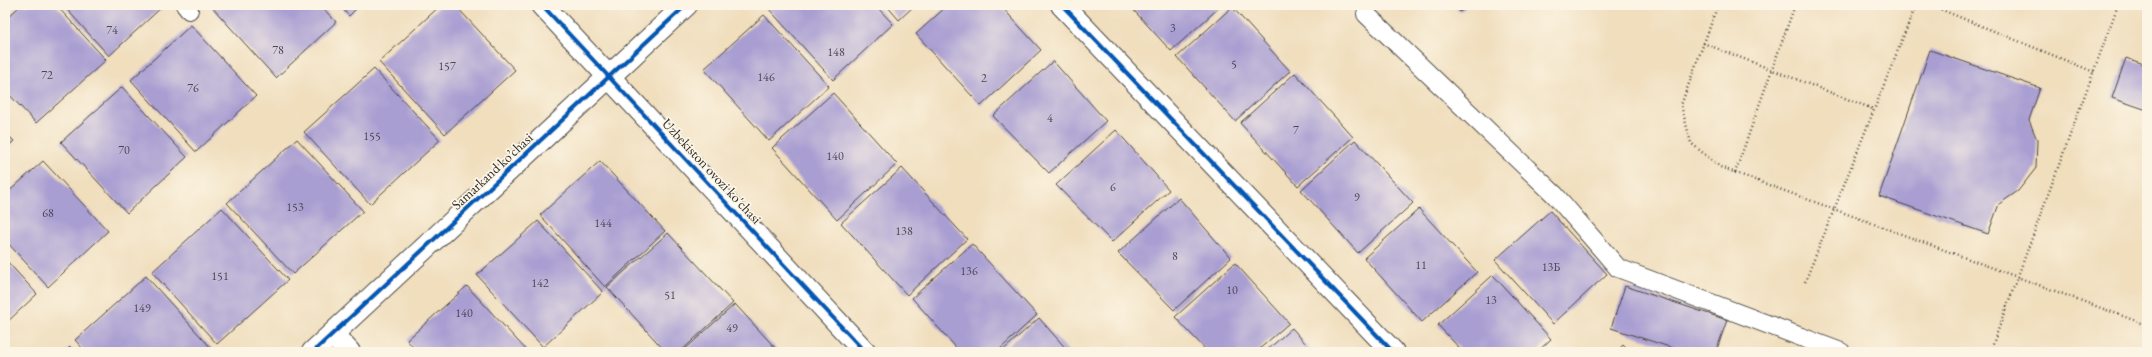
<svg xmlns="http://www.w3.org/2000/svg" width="2152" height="357" font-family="'EB Garamond',serif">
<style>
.building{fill:#a99ed2}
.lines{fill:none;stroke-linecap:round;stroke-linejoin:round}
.lane-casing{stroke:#494641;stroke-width:20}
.street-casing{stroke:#494641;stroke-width:24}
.path{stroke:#494641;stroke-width:2.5;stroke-dasharray:1 3;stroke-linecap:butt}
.lane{stroke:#fff;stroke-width:18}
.street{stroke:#fff;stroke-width:22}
.cycleway-casing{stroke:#fcf5e5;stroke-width:6}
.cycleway{stroke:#0057b8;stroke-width:4}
.labels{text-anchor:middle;stroke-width:3.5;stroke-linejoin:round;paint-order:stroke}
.number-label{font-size:12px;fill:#4a4855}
.street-label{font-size:14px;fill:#2b2b2b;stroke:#fcf5e5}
</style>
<rect width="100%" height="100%" fill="#fcf5e5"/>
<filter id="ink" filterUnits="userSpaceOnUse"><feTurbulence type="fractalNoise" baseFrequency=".025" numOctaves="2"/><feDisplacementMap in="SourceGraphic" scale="8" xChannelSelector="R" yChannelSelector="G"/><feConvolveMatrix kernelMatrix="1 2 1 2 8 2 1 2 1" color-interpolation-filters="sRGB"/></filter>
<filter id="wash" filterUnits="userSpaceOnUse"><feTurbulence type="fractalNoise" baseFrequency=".012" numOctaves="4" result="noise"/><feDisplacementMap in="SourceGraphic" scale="16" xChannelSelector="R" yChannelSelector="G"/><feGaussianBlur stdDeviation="0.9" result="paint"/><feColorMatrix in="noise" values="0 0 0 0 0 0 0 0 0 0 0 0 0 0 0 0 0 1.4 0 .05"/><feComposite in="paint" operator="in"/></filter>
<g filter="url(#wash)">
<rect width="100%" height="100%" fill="#f0debd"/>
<g id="blocks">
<!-- building -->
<path class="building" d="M21,5H56L106,60L36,123L5,90V20Z
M63,5H164L109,56Z
M212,5H320L336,22L276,78L211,6Z
M339,5H360L349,16Z
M441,5H455L515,70L445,134L379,62Z
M771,5H875L893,24L833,80L768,8Z
M886,5H915L899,20Z
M948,5H1000L1041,50L981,106L916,34Z
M1129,5H1222L1171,51Z
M1453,5H1468L1460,12Z
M1232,7L1290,71L1235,121L1177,57Z
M764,15L829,86L769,141L704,69Z
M191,25L256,96L196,152L131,80Z
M1930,50L2040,88L2029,120L2037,140L2036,168L2018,191L1999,204L1988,234L1879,196Z
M2126,58L2147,65V110L2112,98Z
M1053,61L1106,121L1049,173L993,116Z
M374,69L440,140L370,204L304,132Z
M1295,73L1353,137L1298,186L1240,123Z
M122,87L187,157L127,213L61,142Z
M833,93L897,164L837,220L772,148Z
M1116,130L1169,190L1112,242L1056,185Z
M5,132L14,141L5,149Z
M297,139L363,211L293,274L227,203Z
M1355,140L1413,203L1358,253L1301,190Z
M43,161L108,231L48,287L5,240V195Z
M600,161L665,231L605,287L540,215Z
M902,168L967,239L907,295L841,223Z
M1179,198L1231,258L1174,310L1118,253Z
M222,208L288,280L217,344L152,272Z
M1419,209L1477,272L1422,322L1364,258Z
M1550,211L1607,274L1553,324L1495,260Z
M538,221L603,292L543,347L477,275Z
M668,233L733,303L680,352H666L607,287Z
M972,244L1037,315L997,352H960L912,298Z
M5,259L37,294L5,324Z
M1235,263L1289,323L1256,352H1208L1175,317Z
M1493,275L1551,339L1537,352H1463L1438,325Z
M146,276L211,348L207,352H86L75,340Z
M467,286L528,352H417L407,340Z
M1625,286L1727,320L1716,352H1685L1611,328Z
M735,304L779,352H682Z
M1039,318L1069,352H1001Z
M1292,328L1313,352H1265Z
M1623,345L1630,352H1616Z
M70,347L74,352H65Z"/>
</g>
</g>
<g filter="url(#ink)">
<use href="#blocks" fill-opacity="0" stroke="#494641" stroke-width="1"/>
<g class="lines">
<defs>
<path id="lane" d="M185,5L189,10
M1366,14L1555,195L1618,268L1841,352"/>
<path id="street" d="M542,5L865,352
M1062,5L1393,352
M333,335L349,352
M313,352L686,5"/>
</defs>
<!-- lane casing -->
<use href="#lane" class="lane-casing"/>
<!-- street casing -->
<use href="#street" class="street-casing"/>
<!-- path -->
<path class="path" d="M1718,5L1681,105L1691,143L1720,167L2147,325
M1930,5L2094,72
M1703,43L1873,109
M1735,173L1795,5
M1805,282L1916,5
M1990,352L2118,5"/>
<!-- lane -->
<use href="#lane" class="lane"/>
<!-- street -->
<use href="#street" class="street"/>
<defs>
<path id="cycleway" d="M542,5L865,352
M1062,5L1393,352
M313,352L686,5"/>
</defs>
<!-- cycleway casing -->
<use href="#cycleway" class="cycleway-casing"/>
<!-- cycleway -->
<use href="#cycleway" class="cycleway"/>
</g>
</g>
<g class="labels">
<!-- number labels -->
<g class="number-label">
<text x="1173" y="32">3</text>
<text x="112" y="34">74</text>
<text x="278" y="54">78</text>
<text x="836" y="56">148</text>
<text x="1234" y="68">5</text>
<text x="447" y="70">157</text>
<text x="47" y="79">72</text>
<text x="766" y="81">146</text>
<text x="984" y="82">2</text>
<text x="193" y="92">76</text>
<text x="1050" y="122">4</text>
<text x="1296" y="134">7</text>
<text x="372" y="140">155</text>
<text x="124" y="154">70</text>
<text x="835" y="160">140</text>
<text x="1113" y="191">6</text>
<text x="1357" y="201">9</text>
<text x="295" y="211">153</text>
<text x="48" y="217">68</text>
<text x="603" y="227">144</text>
<text x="904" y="235">138</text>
<text x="1175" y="260">8</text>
<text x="1421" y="269">11</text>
<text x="1551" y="271">13Б</text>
<text x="969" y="275">136</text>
<text x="220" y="280">151</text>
<text x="540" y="287">142</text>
<text x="1232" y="294">10</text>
<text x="670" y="299">51</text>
<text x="1491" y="304">13</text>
<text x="142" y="312">149</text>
<text x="464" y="317">140</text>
<text x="732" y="332">49</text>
</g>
<!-- street labels -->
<g class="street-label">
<text transform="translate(492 171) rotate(-43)" y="5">Samarkand ko’chasi</text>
<text transform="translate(712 171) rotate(47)" y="5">Uzbekiston ovozi ko'chasi</text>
</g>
</g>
<!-- margin -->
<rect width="2152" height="357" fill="none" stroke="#fcf5e5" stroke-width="20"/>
</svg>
